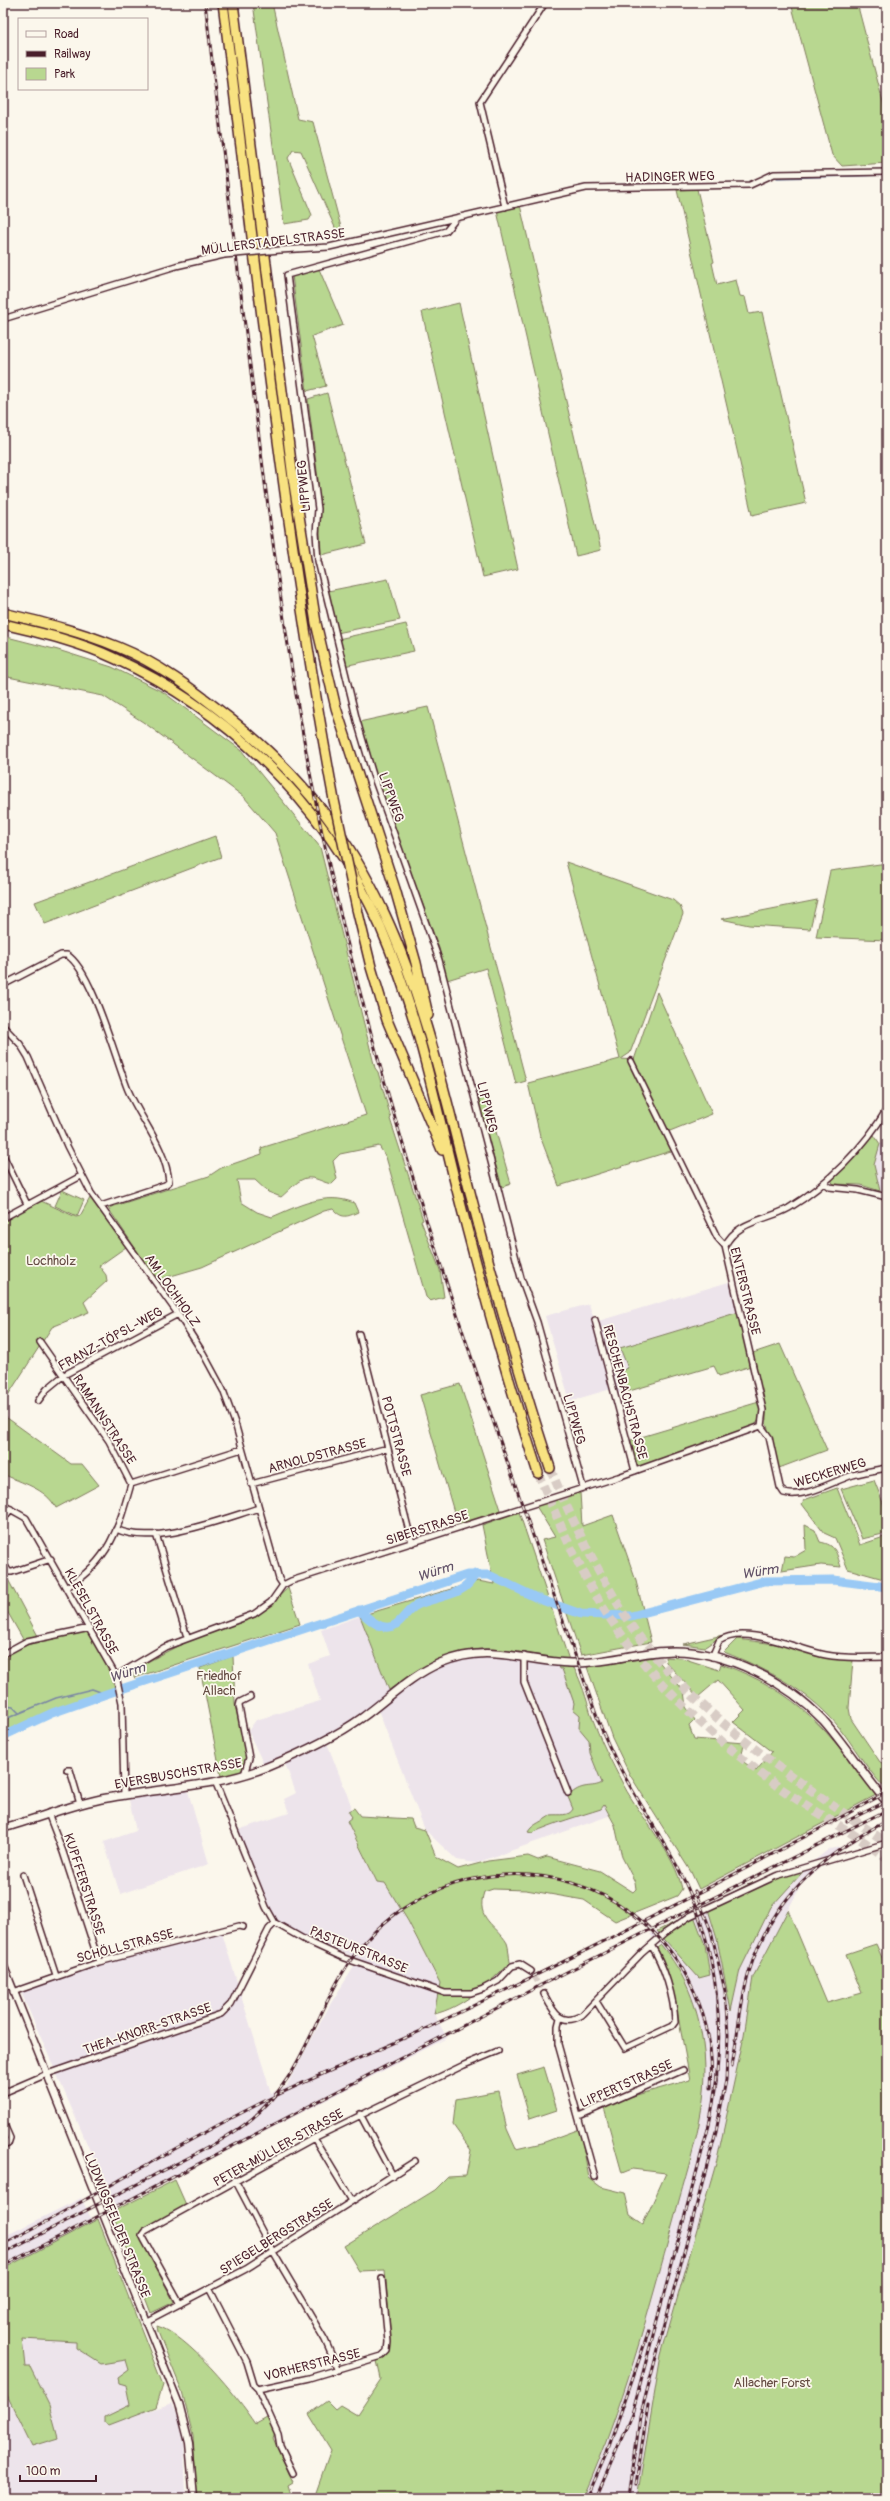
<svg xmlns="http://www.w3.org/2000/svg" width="890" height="2501" font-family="Pangolin,sans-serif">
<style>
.built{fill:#ede4eb}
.green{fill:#b8d790;stroke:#817b5e}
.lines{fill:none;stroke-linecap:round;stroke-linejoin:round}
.stream{stroke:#7985a4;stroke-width:1.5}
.river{stroke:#99c9f5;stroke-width:9}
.minor-tunnel{stroke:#d8ccc5;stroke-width:5;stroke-dasharray:5 2.5;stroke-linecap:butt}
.motorway-tunnel{stroke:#d8ccc5;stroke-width:9;stroke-dasharray:9 4.5;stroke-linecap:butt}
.minor-casing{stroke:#4a1f2b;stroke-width:8}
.tertiary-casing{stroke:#4a1f2b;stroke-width:9}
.secondary-casing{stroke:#4a1f2b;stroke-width:10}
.motorway-casing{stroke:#4a1f2b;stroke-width:12}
.minor{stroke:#fbf7ec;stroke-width:5}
.tertiary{stroke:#fbf7ec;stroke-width:6}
.secondary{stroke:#fbf7ec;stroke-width:7}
.motorway{stroke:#f8e281;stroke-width:9}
.rail-casing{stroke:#4a1f2b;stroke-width:3}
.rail{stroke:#fbf7ec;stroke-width:1.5;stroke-dasharray:4.5;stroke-linecap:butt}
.minor-bridge-casing{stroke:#4a1f2b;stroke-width:8;stroke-linecap:butt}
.motorway-bridge-casing{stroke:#4a1f2b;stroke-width:12;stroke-linecap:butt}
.minor-bridge{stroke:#fbf7ec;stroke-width:5}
.motorway-bridge{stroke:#f8e281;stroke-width:9}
.labels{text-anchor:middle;stroke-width:3.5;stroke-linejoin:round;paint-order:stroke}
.street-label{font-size:13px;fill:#4a1f2b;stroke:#fbf7ec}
.park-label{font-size:13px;fill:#664d44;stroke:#fbf7ec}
.water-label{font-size:14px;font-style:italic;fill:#625268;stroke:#fbf7ec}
</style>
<rect width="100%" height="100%" fill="#fbf7ec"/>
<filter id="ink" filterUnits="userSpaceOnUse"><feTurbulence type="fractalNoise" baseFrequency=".025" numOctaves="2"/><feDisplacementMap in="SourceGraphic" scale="8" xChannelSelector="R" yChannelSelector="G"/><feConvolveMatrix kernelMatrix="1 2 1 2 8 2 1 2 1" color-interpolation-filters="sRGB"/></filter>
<g filter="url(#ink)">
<!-- built -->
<path class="built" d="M887,1142V1193L880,1191L874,1165L880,1144Z
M732,1281L739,1312L620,1348L628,1368L620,1380L623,1379L626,1392L617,1395L611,1389L570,1401L545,1316L589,1304L595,1322Z
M360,1616L389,1689L406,1677L456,1654L491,1648L569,1660L617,1813L476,1863L457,1860L425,1830L378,1710H372L363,1717L283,1758L264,1765L248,1731L256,1720L320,1701L308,1664L330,1656L321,1630Z
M327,1743L351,1805L349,1827L376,1881L384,1883L396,1900L440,1983L434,2014L447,2038L115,2208L21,1992L99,1964L222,1933L271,2093L286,2087L331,2003L359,1959L304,1936L274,1918L238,1830L289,1813L284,1799L296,1793L285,1763Z
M187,1788L209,1864L120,1894L104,1842L136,1831L129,1800Z
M847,1846L829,1859L801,1885L753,1977L744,2036L717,2160L687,2266L640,2498H572L670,2230L695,2138L704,2089L703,2044L687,1984L674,1960L650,1934L657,1931L672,1948L710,1975L705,1945L693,1913L707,1906L717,1939L731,2010L740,1970L771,1907L810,1864L829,1849Z
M81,2198L93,2222L3,2271V2237Z
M3,2336L79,2342L131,2354L146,2412L172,2403L179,2419L184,2443L186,2498H3Z"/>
<!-- green -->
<path class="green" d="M253,3H272L298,119L313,122L342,231L337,232L301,151L293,150L288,158L312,215L309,220L284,224Z
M791,3H857L887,117V163L842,166L832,155Z
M697,189L714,262L712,263L717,285L736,280L740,296L745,297L749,314L762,312L806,503L752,515L677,190Z
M520,205L601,550L576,556L497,211Z
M319,269L343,325L312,336L326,386L307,391L292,275Z
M459,303L518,569L483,577L422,312Z
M327,393L366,544L321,555L318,479L308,399Z
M388,579L400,620L337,633L328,591Z
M406,624L414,651L344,666L338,639Z
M3,636L58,650L112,667L163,692L241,750L320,847L375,1068L378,1072L391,1118L390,1119L423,1220L421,1221L440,1270L444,1297L430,1301L426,1297L386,1157L379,1146L340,1154L333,1161L337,1179L332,1184C324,1183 317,1178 311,1178C300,1176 290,1190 281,1197L268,1192L255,1180H237L241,1202L257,1212L272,1217C298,1206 326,1191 354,1203L358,1212C347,1217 342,1219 333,1209L324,1211L202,1267L157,1280L108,1208L209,1176L221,1168L262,1154L261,1148L366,1115L275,833L244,797L146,724L103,696L3,676Z
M428,707L526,1081L516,1084L486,968L447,980L439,948L386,806L359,722Z
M215,836L221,857L45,924L35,902Z
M566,862L673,900L680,906L683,914L630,1053L621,1059L634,1060L657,992L712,1114L665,1133L674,1150L559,1186L540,1136L528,1083L620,1059Z
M887,863V940L816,937L830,871Z
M817,900L810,929L749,925L721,919Z
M486,1097L511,1184L502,1187L477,1100Z
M874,1135L880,1144L874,1165L880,1191L861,1185L834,1184L832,1182V1178Z
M62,1190L84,1200L77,1216L55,1206Z
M90,1198L126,1247L99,1266L106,1275L107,1281L84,1302L89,1312L52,1327L3,1403V1219L39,1200L76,1217L80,1216Z
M739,1312L751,1366L719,1376L714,1366L626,1392L623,1379L620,1380L621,1371L628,1368L620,1348Z
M780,1344L827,1450L779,1468L766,1422V1411L753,1353Z
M460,1384L501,1510L458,1526L420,1395Z
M759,1402L760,1419L753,1427L640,1467L636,1465L631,1440Z
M3,1415L71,1464H82L99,1485L56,1508C46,1488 21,1483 3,1474Z
M874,1480L887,1513V1533L862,1539L841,1489Z
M837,1488L860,1545L887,1536V1580L848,1569L835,1538L824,1533L802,1504L804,1500Z
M580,1492L582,1526L613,1515L636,1581L651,1642L581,1655L542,1540L555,1537L536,1506Z
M519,1512L569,1660C544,1656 518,1651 493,1649C457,1646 417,1670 389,1690L360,1616L478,1581L494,1584L482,1525Z
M805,1525L815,1530L820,1542C836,1545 836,1552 841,1567L821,1565L782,1571L785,1556L794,1557L806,1550Z
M3,1570L38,1636L24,1641L3,1604Z
M288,1588L300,1624L134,1678V1669L187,1641L256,1617Z
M90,1631L115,1680L117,1691L64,1708L3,1734V1657C31,1640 58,1636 90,1631Z
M723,1635L705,1647L683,1644H684Z
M737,1639L790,1646L816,1656L853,1660L849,1708L851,1719L880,1762L887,1765V1788C879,1787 850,1741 842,1731C812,1692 769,1670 724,1652Z
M233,1656L235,1704L247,1758L241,1772L221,1776L200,1668Z
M655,1657L684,1691L686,1707L695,1720L689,1726L694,1739L744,1743L741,1760L756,1771L772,1752L733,1722L745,1710L718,1680L698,1697L666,1662L665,1657L682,1658L719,1670L721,1664C800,1692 827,1730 876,1795L699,1889L691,1872L630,1775L612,1738L587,1667Z
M558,1665L574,1668C582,1683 586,1698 591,1714C599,1738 612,1763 624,1786C640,1816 676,1856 682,1889L677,1896L615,1921L584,1900L526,1890L493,1889L484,1892C475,1920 496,1924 507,1943C509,1948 509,1957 510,1962C490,1983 462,2008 434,2014L440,1983L408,1921L385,1883L377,1882L347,1821L352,1817L348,1811L354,1808L360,1816L411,1819L414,1827L425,1830L436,1857L458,1869L488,1861L528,1856L538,1860L547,1857L600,1871L633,1892L636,1889L635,1882L622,1857L615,1825L604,1805L601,1809C579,1816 554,1823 532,1833L528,1832C532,1824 544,1821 551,1815C559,1814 569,1817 573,1809L568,1797C581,1782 592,1789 602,1783L590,1753L589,1740L579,1728L580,1715L573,1709L574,1703L562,1669H559Z
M810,1864L771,1907L740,1970L731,2011L717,1939L707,1906L749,1884Z
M788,1910L827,2003L862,1993L846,1954L876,1944L887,1969V2498H637L661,2355L717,2160L744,2036L753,1977Z
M693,1913L705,1945L710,1975L699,1978L657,1931Z
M661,1945C685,1973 698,2007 703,2044C712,2102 688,2164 674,2219C648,2314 623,2408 583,2498H314L331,2450L309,2414L327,2401L335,2409L340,2405L357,2415L381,2379L377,2361L387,2355L391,2340L385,2270L359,2271L344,2246L435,2190L448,2177L466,2176L471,2150L453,2125L456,2099L498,2091L507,2129L516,2149L542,2143L580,2129L589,2178L601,2187L625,2193L630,2215L643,2224L666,2173L632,2169L622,2173L604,2108L626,2098L690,2080L675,2000L657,1948Z
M544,2067L557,2110L530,2119L517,2075Z
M175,2180L187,2207L142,2231L140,2238L174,2302L151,2313L112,2212Z
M98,2219L163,2385L156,2407L109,2425L105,2422V2417L130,2405L126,2385L119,2383L118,2378L129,2370L126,2360L101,2364L76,2348V2342L22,2339L25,2367H30L49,2405L58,2438L32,2446L3,2387V2269Z
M157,2326C187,2334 238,2397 256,2424L267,2418L275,2432L273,2438L293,2482L288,2485L292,2498H197L193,2436L182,2391L158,2332Z"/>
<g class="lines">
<!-- stream -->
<path class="stream" d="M777,178L887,175
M3,1708L6,1706L13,1707L19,1713
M3,1720L56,1698L92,1689L106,1694"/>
<!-- river -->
<path class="river" d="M359,1610C366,1616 375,1626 385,1627C400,1629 405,1610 417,1605C437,1595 464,1598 475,1574
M3,1736L52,1713L106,1694L467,1575H489L539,1599L581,1614L631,1616L765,1581L833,1580L887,1587"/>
<!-- minor-tunnel -->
<path class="minor-tunnel" d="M531,1971L544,1994"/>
<!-- motorway-tunnel -->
<path class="motorway-tunnel" d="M550,1468C568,1511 587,1551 610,1590C617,1602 624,1615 632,1627C698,1718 796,1779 887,1843
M538,1473C561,1527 586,1587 621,1634C664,1693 718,1741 776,1785C812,1811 853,1831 887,1859"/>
<defs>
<path id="minor" d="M505,207L480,102L545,3
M455,220L446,231L287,275L318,509L316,533L318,561L357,721L373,775L439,960L521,1278L537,1322L583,1487
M280,250L329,247L351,242L586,188L750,185L774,174L887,172
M3,319L176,266L224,255
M3,985L61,955H67C92,970 116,1061 128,1090C141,1120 166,1148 169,1182L165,1185L101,1206
M3,1026L20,1044L28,1057L67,1146L91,1193L178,1314L203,1353L223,1390L235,1423L279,1579L283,1585
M631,1061L717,1237L725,1246L763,1410L761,1426
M3,1155L27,1204
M824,1183L829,1187L858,1190L887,1197
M3,1218L81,1176
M725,1246C736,1221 768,1220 789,1208C827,1185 865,1147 887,1109
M595,1320L635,1471
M359,1334L412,1543
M40,1342L109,1441L131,1484C118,1530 109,1561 67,1587
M38,1401L47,1389L64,1375L178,1314
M761,1426L769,1437L780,1487L784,1493C805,1499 833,1481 853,1475C864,1472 876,1470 887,1468
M131,1484L242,1449
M251,1484L388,1448
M3,1505L26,1518L116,1676L122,1703L124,1795
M3,1519L11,1509
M116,1529C153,1547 222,1519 259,1508
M156,1534L187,1637
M3,1563L9,1572H12L51,1559
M3,1654L27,1641L90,1628
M524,1656V1682L568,1793
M712,1657L719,1641C745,1623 798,1650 826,1655C845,1659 867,1657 887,1657
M116,1676L165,1647L254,1614L271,1602L283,1585L291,1581L618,1477L761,1426
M67,1770H70L80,1804
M244,1775L249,1758L239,1706L240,1702L250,1697
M215,1781L266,1907L275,1923L305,1940L344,1958L445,1993H471L483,1989L498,1981L512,1966L520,1964L531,1971
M48,1813L63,1852L99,1962
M23,1875L56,1976
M13,1992L99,1962L239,1926L243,1927
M544,1994C553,2011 560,2028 582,2015L642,1953L665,1933L690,1916L776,1876L887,1843
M596,2001L625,2048L672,2026L675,2022C674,1997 664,1965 651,1945
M560,2018L558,2026V2044L595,2177
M3,2093L47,2074L221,2014L231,2004L269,1929L275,1923
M360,2114L393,2176
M579,2116L683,2070
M3,2122L10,2138L8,2144L3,2146
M314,2138L352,2201
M235,2180L273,2252L325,2340L338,2370
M210,2290L247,2362L254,2385L258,2389
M180,2304L144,2239L142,2235L145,2231L314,2138L464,2065L498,2051
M145,2322L246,2269L415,2161
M293,2473L280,2446L278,2434L258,2389L309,2378L382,2356L387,2351L388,2342L382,2279"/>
<path id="tertiary" d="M3,1964L179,2404L189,2443L194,2498"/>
<path id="secondary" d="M3,1828C38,1819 71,1804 107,1798C160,1788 216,1787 267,1767C299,1754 335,1737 363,1717C389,1698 410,1676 440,1663C491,1642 522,1662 571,1663C605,1664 639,1651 674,1651C727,1651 787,1682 823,1720C846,1746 864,1776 887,1802"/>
<path id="motorway" d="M223,3C257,269 285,536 334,800
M233,3L293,478L316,623L336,708L395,889L416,963L428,1015
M3,613C41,622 82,632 118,647C158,663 194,690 228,717C393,845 422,1005 471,1196C495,1288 520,1378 550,1468
M3,624C41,633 80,642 116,659C240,716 341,823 390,950C419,1024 435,1101 454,1178C479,1277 506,1376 538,1473
M357,909L371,967L387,1020L442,1150"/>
</defs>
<!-- minor casing -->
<use href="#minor" class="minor-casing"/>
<!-- tertiary casing -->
<use href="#tertiary" class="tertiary-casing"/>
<!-- secondary casing -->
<use href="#secondary" class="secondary-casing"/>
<!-- motorway casing -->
<use href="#motorway" class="motorway-casing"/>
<!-- minor -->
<use href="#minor" class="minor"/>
<!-- tertiary -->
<use href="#tertiary" class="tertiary"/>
<!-- secondary -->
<use href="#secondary" class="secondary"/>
<!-- motorway -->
<use href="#motorway" class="motorway"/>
<defs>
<path id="rail" d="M205,3C220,126 235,250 251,373C271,535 292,696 327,856C392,1151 498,1435 598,1720C618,1773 650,1817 677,1866C720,1947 728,2037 709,2125L632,2414L596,2498
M847,1821L887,1801
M732,2066C738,2034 740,2000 750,1969C772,1899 823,1854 887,1821
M3,2244C89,2201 170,2148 257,2105C313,2076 372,2054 429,2027C584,1953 737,1875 887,1792
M3,2254C52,2228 100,2203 149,2178C181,2161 215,2146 244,2125C299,2084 310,2027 343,1972C377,1915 437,1879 503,1875C549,1872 597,1886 633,1914C687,1956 716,2020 711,2088
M3,2266L543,1984L887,1810
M636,2484L648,2405
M587,2498L607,2452L649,2331
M629,2498L640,2417L716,2132L726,2080L728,2035L725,1991L711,1931L695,1891"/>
</defs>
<!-- rail casing -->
<use href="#rail" class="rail-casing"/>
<!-- rail -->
<use href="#rail" class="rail"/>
<defs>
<path id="minor-bridge" d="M224,255L280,250"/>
<path id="motorway-bridge" d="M334,800L357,909"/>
</defs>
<!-- minor-bridge casing -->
<use href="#minor-bridge" class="minor-bridge-casing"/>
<!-- motorway-bridge casing -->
<use href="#motorway-bridge" class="motorway-bridge-casing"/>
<!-- minor-bridge -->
<use href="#minor-bridge" class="minor-bridge"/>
<!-- motorway-bridge -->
<use href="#motorway-bridge" class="motorway-bridge"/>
</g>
</g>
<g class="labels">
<!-- street labels -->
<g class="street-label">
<text transform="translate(670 176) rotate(-1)" y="5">HADINGER WEG</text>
<text transform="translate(273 241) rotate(-7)" y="5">MÜLLERSTADELSTRASSE</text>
<text transform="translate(303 486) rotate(-95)" y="5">LIPPWEG</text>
<text transform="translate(392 797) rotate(70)" y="5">LIPPWEG</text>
<text transform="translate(488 1107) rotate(76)" y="5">LIPPWEG</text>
<text transform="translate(173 1290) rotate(55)" y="5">AM LOCHHOLZ</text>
<text transform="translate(746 1291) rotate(76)" y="5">ENTERSTRASSE</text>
<text transform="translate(110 1338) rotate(-29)" y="5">FRANZ-TÖPSL-WEG</text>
<text transform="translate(626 1392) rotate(75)" y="5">RESCHENBACHSTRASSE</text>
<text transform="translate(105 1419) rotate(57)" y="5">RAMANNSTRASSE</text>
<text transform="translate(575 1419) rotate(74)" y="5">LIPPWEG</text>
<text transform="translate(397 1436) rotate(75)" y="5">POTTSTRASSE</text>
<text transform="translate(317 1455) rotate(-15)" y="5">ARNOLDSTRASSE</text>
<text transform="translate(830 1472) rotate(-17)" y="5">WECKERWEG</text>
<text transform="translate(427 1527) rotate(-18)" y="5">SIBERSTRASSE</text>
<text transform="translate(92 1611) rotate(61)" y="5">KLESELSTRASSE</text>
<text transform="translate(178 1773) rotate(-10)" y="5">EVERSBUSCHSTRASSE</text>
<text transform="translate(85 1884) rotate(72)" y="5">KUPFFERSTRASSE</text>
<text transform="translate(125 1945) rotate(-15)" y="5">SCHÖLLSTRASSE</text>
<text transform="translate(359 1949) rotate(22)" y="5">PASTEURSTRASSE</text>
<text transform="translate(147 2028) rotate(-19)" y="5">THEA-KNORR-STRASSE</text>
<text transform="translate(626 2083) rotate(-24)" y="5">LIPPERTSTRASSE</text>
<text transform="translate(278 2147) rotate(-29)" y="5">PETER-MÜLLER-STRASSE</text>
<text transform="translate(118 2225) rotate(68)" y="5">LUDWIGSFELDER STRASSE</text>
<text transform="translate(276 2236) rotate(-32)" y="5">SPIEGELBERGSTRASSE</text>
<text transform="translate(312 2364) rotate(-14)" y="5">VORHERSTRASSE</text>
</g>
<!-- park labels -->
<g class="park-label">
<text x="51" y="1265">Lochholz</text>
<text x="219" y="1680">Friedhof<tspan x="219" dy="15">Allach</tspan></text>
<text x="772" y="2387">Allacher Forst</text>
</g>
<!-- water labels -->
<g class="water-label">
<text transform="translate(435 1571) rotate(-18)" y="5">Würm</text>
<text transform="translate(760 1571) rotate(-9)" y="5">Würm</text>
<text transform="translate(127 1672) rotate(-18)" y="5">Würm</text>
</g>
</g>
<!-- margin -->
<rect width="890" height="2501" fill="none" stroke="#fbf7ec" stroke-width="16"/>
<rect x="8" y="8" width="874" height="2485" fill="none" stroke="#4a1f2b" stroke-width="1.5" filter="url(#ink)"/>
<!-- legend -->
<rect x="18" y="18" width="130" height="72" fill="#fbf7ec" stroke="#b4a19f"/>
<rect x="26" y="31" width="20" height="6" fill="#fbf7ec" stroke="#b4a19f"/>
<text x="54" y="38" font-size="12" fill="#4a1f2b">Road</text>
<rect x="26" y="51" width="20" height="6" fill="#4a1f2b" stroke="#b4a19f"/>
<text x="54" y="58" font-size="12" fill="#4a1f2b">Railway</text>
<rect x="26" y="68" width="20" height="12" fill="#b8d790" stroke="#b4a19f"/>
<text x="54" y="78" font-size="12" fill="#4a1f2b">Park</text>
<!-- scale -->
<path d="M20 2475v6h76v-6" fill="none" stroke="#4a1f2b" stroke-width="2"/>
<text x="26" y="2475" font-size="12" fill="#4a1f2b" stroke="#fbf7ec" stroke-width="3" paint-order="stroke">100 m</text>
</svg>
